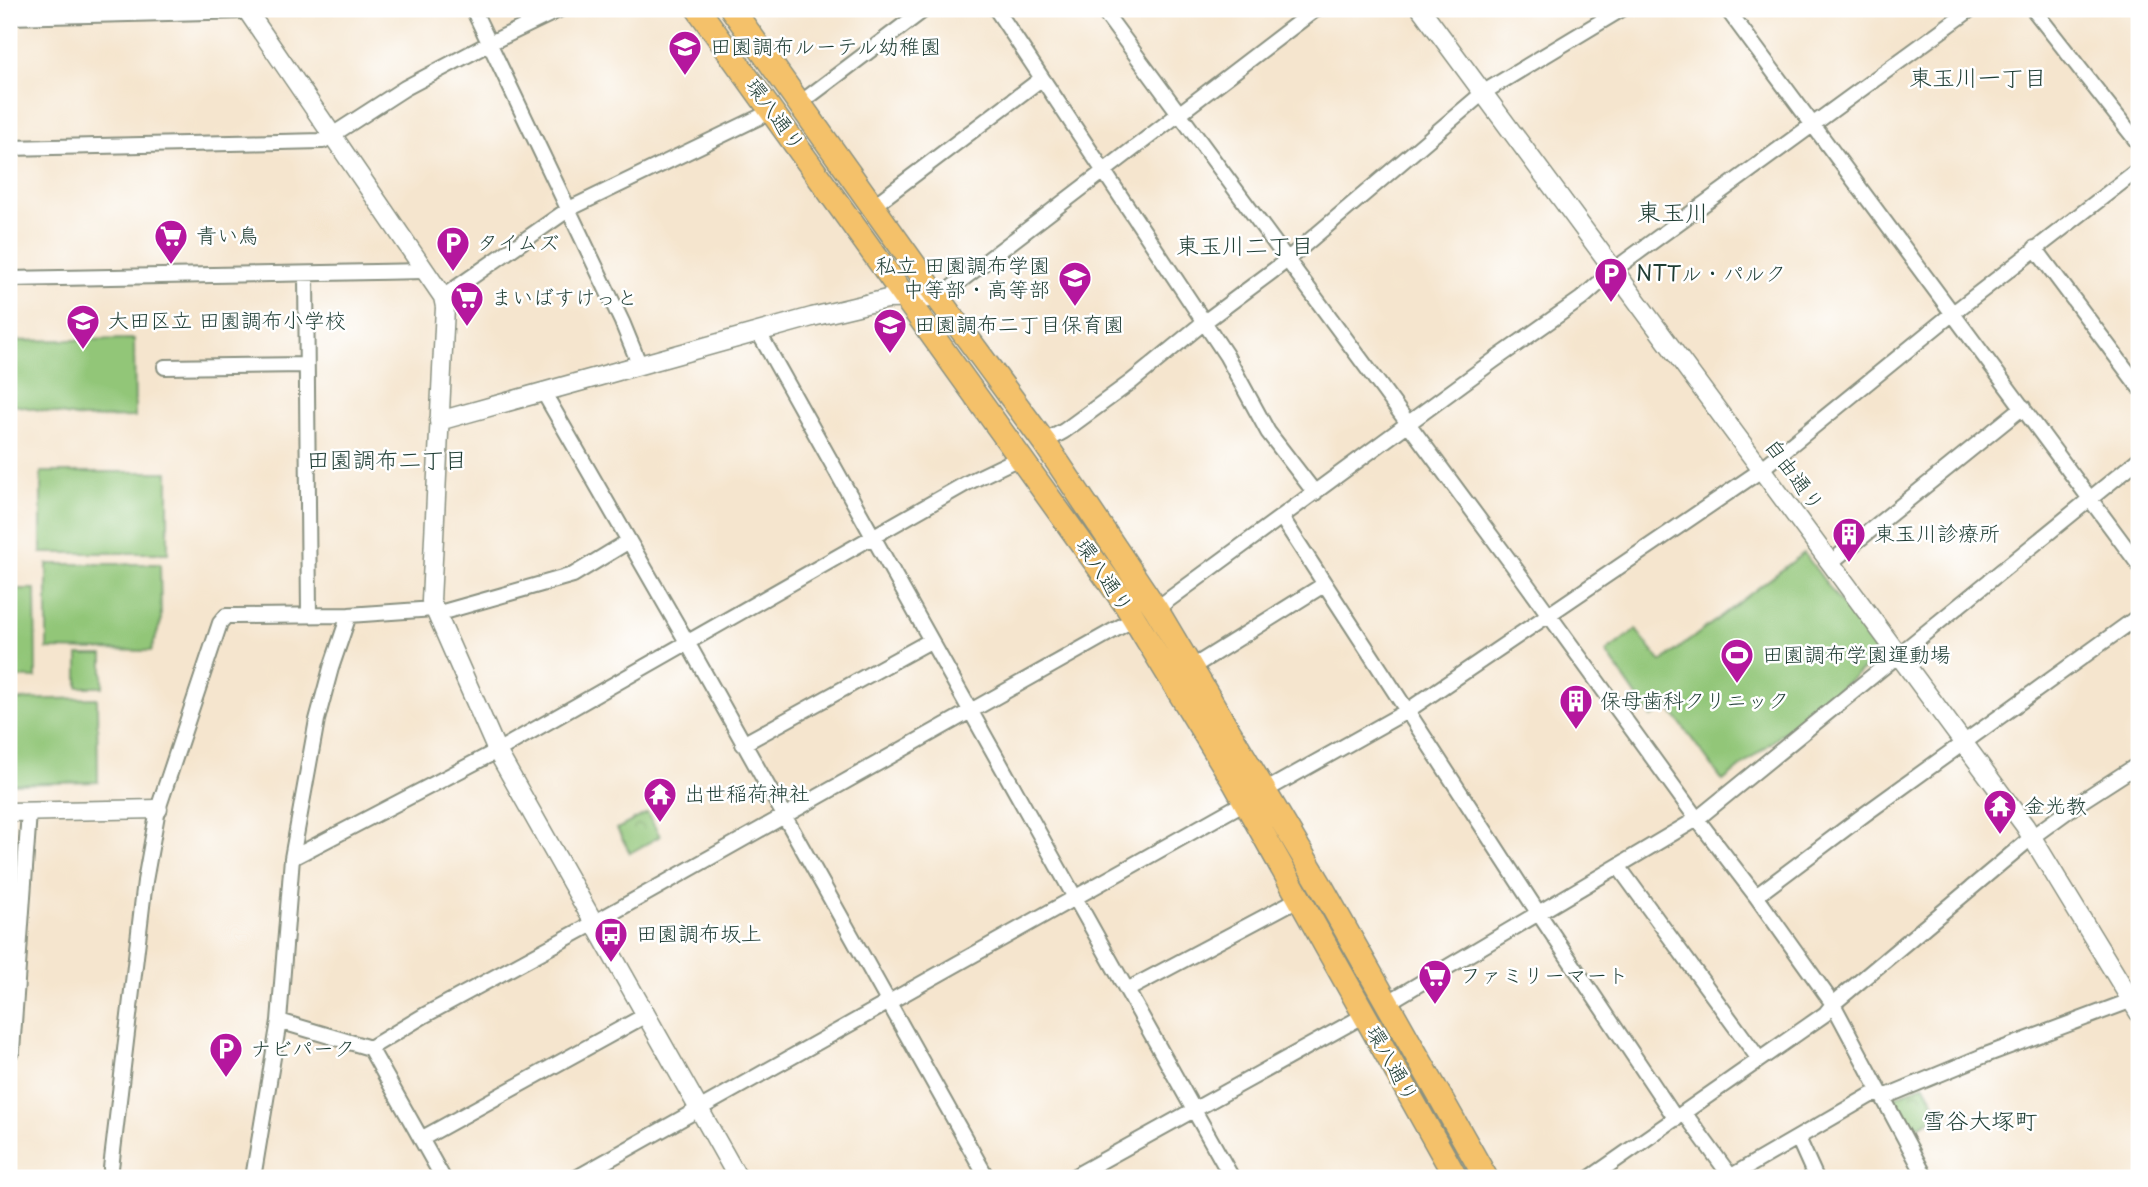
<svg xmlns="http://www.w3.org/2000/svg" width="2148" height="1187" font-family="'Playpen Sans','Klee One',sans-serif">
<style>
.park{fill:url(#park-crowns);stroke:#588256;stroke-width:2}
.pitch{fill:#92c678;stroke:#588256;stroke-width:2}
.lines{fill:none;stroke-linecap:round;stroke-linejoin:round}
.minor-casing{stroke:#8a9181;stroke-width:18}
.tertiary-casing{stroke:#8a9181;stroke-width:21}
.primary-casing{stroke:#8a9181;stroke-width:26}
.minor{stroke:#fff;stroke-width:14}
.tertiary{stroke:#fff;stroke-width:18}
.primary{stroke:#f4c16a;stroke-width:23}
.labels{text-anchor:middle;stroke-width:5;stroke-linejoin:round;paint-order:stroke}
.poi-label{font-size:21px;fill:#1f3d34;stroke:#fff;text-anchor:start}
.street-label{font-size:21px;fill:#1f3d34;stroke:#fff}
.neighbourhood-label{font-size:23px;fill:#1f3d34;stroke:#fff}
.quarter-label{font-size:24px;fill:#1f3d34;stroke:#fff}
</style>
<defs>
<pattern id="park-crowns" width="20" height="18" patternUnits="userSpaceOnUse" patternTransform="scale(1.75)"><rect width="20" height="18" fill="#92c678"/><path d="M2 6a3 3 0 1 1 6 0M12 15a3 3 0 1 1 6 0" fill="none" stroke="#77a263"/></pattern>
</defs>
<rect width="100%" height="100%" fill="#fff"/>
<filter id="ink" filterUnits="userSpaceOnUse"><feTurbulence type="fractalNoise" baseFrequency=".0143" numOctaves="2"/><feDisplacementMap in="SourceGraphic" scale="14" xChannelSelector="R" yChannelSelector="G"/><feConvolveMatrix kernelMatrix="1 2 1 2 8 2 1 2 1" color-interpolation-filters="sRGB"/></filter>
<filter id="wash" filterUnits="userSpaceOnUse"><feTurbulence type="fractalNoise" baseFrequency=".00686" numOctaves="4" result="noise"/><feDisplacementMap in="SourceGraphic" scale="28" xChannelSelector="R" yChannelSelector="G"/><feGaussianBlur stdDeviation="1.57" result="paint"/><feColorMatrix in="noise" values="0 0 0 0 0 0 0 0 0 0 0 0 0 0 0 0 0 1.4 0 .05"/><feComposite in="paint" operator="in"/></filter>
<g filter="url(#wash)">
<rect width="100%" height="100%" fill="#f5e5ce"/>
<!-- park -->
<path class="park" d="M647,813L660,836L630,853L617,829Z
M1924,1084L1941,1114L1909,1131L1891,1099Z"/>
<!-- pitch -->
<path class="pitch" d="M134,339L135,417L81,418L9,404V341Z
M41,472H168V553H41Z
M1804,553L1880,656L1723,781L1669,708L1651,717L1606,652L1636,630L1661,662Z
M47,564H160L161,622L151,651L47,649Z
M9,589H35L36,678L9,677Z
M78,655H103V687H78Z
M97,698L98,782L9,784V700Z"/>
</g>
<g filter="url(#ink)">
<g class="lines">
<defs>
<path id="minor" d="M473,9L622,322L640,366
M996,9L1226,355L1268,432L1315,493
M1102,9L1523,579L1697,819L1756,896L1833,1004L1926,1178
M1727,9L2139,565
M2033,9L2139,144
M9,17L248,11L251,9
M799,104L925,9
M9,148L323,141L405,88L490,43L561,9
M873,206L1041,79
M2035,248L2139,387
M306,274L309,615
M9,279L426,271
M443,297L569,209L772,111
M938,298L1316,9
M759,333L1232,1178
M165,367L306,365
M544,393L687,642L987,1178
M1044,442L1064,431L1131,382L1203,323L1282,264L1484,92L1622,9
M1282,518L1539,914L1676,1119
M1830,563L2023,407
M1156,609L1493,361L1581,299L1615,269L1971,9
M436,614L573,575L629,541
M1191,668L1325,584
M743,744L930,641
M292,858L497,751L967,483L1021,457
M1618,866L1759,1059
M9,896L23,895
M1756,896L1865,814L2139,616
M1127,990L1300,898
M1387,1003L1697,819L2139,459
M279,1021L370,1048L425,1015L585,928L1134,619
M370,1048L443,1178
M9,1051H12L29,812
M1685,1114L1731,1177
M1798,1138L1816,1178
M421,1139L646,1015
M112,1178L111,1168L145,881L158,809L220,623L226,616H235L349,615L434,609
M253,1178L279,1021L292,858L317,720L331,668L349,615
M576,1178L1407,711L1754,475L1953,313L2139,169
M1071,1178L1365,1015
M1590,1178L1825,1014L1833,1004L2032,837L2080,802L2139,764
M1728,1178L1871,1095H1889L1983,1056L2138,998"/>
<path id="tertiary" d="M246,9L443,297L445,307L431,601L497,751L738,1178
M1421,9L2025,826L2139,1013
M439,421L812,317L887,299L938,298
M9,812L158,809"/>
<path id="primary" d="M698,9L1126,605L1234,782L1456,1178
M732,9L938,298L1044,442L1156,609L1321,886L1486,1178"/>
</defs>
<!-- minor casing -->
<use href="#minor" class="minor-casing"/>
<!-- tertiary casing -->
<use href="#tertiary" class="tertiary-casing"/>
<!-- primary casing -->
<use href="#primary" class="primary-casing"/>
<!-- minor -->
<use href="#minor" class="minor"/>
<!-- tertiary -->
<use href="#tertiary" class="tertiary"/>
<!-- primary -->
<use href="#primary" class="primary"/>
</g>
</g>
<!-- icons -->
<defs>
<symbol id="school-pin" viewBox="-11 -11 22 30"><path d="M0 17L-7.5 6A9.5 9.5 0 1 1 7.5 6Z" fill="#b5179e" stroke="#fff"/><path d="M0-5L7-2L0 1L-7-2ZM-4 1L0 2.5L4 1V4Q0 6-4 4Z" fill="#fff"/></symbol>
<symbol id="supermarket-pin" viewBox="-11 -11 22 30"><path d="M0 17L-7.5 6A9.5 9.5 0 1 1 7.5 6Z" fill="#b5179e" stroke="#fff"/><path d="M-6-5.5h2.5l.6 2H6L4.5 2H-2.5L-4.4-4H-6ZM-1.5 3.2a1.3 1.3 0 1 0 .1 0ZM3 3.2a1.3 1.3 0 1 0 .1 0Z" fill="#fff"/></symbol>
<symbol id="parking-pin" viewBox="-11 -11 22 30"><path d="M0 17L-7.5 6A9.5 9.5 0 1 1 7.5 6Z" fill="#b5179e" stroke="#fff"/><path d="M-3.5-5.5H1a3.5 3.5 0 0 1 0 7H-1V5.5H-3.5ZM-1-3.4V-.6H.8a1.4 1.4 0 0 0 0-2.8Z" fill="#fff"/></symbol>
<symbol id="building-pin" viewBox="-11 -11 22 30"><path d="M0 17L-7.5 6A9.5 9.5 0 1 1 7.5 6Z" fill="#b5179e" stroke="#fff"/><path d="M-4-6H4V6H1V3H-1V6H-4ZM-2.5-4.3h1.7v1.8h-1.7ZM.8-4.3h1.7v1.8H.8ZM-2.5-1h1.7V.8h-1.7ZM.8-1h1.7V.8H.8Z" fill="#fff"/></symbol>
<symbol id="stadium-pin" viewBox="-11 -11 22 30"><path d="M0 17L-7.5 6A9.5 9.5 0 1 1 7.5 6Z" fill="#b5179e" stroke="#fff"/><path d="M0-5a6.5 5 0 1 0 0 10a6.5 5 0 1 0 0-10ZM-3.5-1.8h7v3.6h-7Z" fill="#fff"/></symbol>
<symbol id="temple-pin" viewBox="-11 -11 22 30"><path d="M0 17L-7.5 6A9.5 9.5 0 1 1 7.5 6Z" fill="#b5179e" stroke="#fff"/><path d="M0-6L5-2H3V0L6.5 2.5H4V6H1.5V3h-3V6H-4V2.5H-6.5L-3 0V-2H-5Z" fill="#fff"/></symbol>
<symbol id="bus-pin" viewBox="-11 -11 22 30"><path d="M0 17L-7.5 6A9.5 9.5 0 1 1 7.5 6Z" fill="#b5179e" stroke="#fff"/><path d="M-5-6H5V4H4V6H2V4H-2V6H-4V4H-5ZM-3.5-4V0h7V-4ZM-3.5 1.2v1.5H-2V1.2ZM2 1.2v1.5H3.5V1.2Z" fill="#fff"/></symbol>
</defs>
<g fill-rule="evenodd">
<use href="#school-pin" x="666" y="28" width="38" height="52"/>
<use href="#supermarket-pin" x="152" y="217" width="38" height="52"/>
<use href="#parking-pin" x="434" y="224" width="38" height="52"/>
<use href="#parking-pin" x="1592" y="255" width="38" height="52"/>
<use href="#school-pin" x="1056" y="259" width="38" height="52"/>
<use href="#supermarket-pin" x="448" y="279" width="38" height="52"/>
<use href="#school-pin" x="64" y="302" width="38" height="52"/>
<use href="#school-pin" x="871" y="306" width="38" height="52"/>
<use href="#building-pin" x="1830" y="515" width="38" height="52"/>
<use href="#stadium-pin" x="1718" y="636" width="38" height="52"/>
<use href="#building-pin" x="1557" y="682" width="38" height="52"/>
<use href="#temple-pin" x="641" y="775" width="38" height="52"/>
<use href="#temple-pin" x="1981" y="787" width="38" height="52"/>
<use href="#bus-pin" x="592" y="915" width="38" height="52"/>
<use href="#supermarket-pin" x="1416" y="957" width="38" height="52"/>
<use href="#parking-pin" x="207" y="1030" width="38" height="52"/>
</g>
<g class="labels">
<!-- poi labels -->
<g class="poi-label">
<text x="710" y="54">田園調布ルーテル幼稚園</text>
<text x="196" y="243">青い鳥</text>
<text x="477" y="250">タイムズ</text>
<text x="1050" y="273" text-anchor="end">私立 田園調布学園<tspan x="1050" dy="24">中等部・高等部</tspan></text>
<text x="1636" y="281">NTTル・パルク</text>
<text x="491" y="305">まいばすけっと</text>
<text x="108" y="328">大田区立 田園調布小学校</text>
<text x="914" y="332">田園調布二丁目保育園</text>
<text x="1874" y="541">東玉川診療所</text>
<text x="1762" y="662">田園調布学園運動場</text>
<text x="1600" y="708">保母歯科クリニック</text>
<text x="684" y="801">出世稲荷神社</text>
<text x="2024" y="813">金光教</text>
<text x="636" y="941">田園調布坂上</text>
<text x="1460" y="983">ファミリーマート</text>
<text x="250" y="1056">ナビパーク</text>
</g>
<!-- street labels -->
<g class="street-label">
<text transform="translate(775 115) rotate(54)" y="7">環八通り</text>
<text transform="translate(1794 475) rotate(54)" y="7">自由通り</text>
<text transform="translate(1104 576) rotate(56)" y="7">環八通り</text>
<text transform="translate(1392 1064) rotate(61)" y="7">環八通り</text>
</g>
<!-- neighbourhood labels -->
<g class="neighbourhood-label">
<text x="1978" y="86">東玉川一丁目</text>
<text x="1245" y="254">東玉川二丁目</text>
<text x="387" y="468">田園調布二丁目</text>
<text x="1980" y="1129">雪谷大塚町</text>
</g>
<!-- quarter labels -->
<g class="quarter-label">
<text x="1673" y="221">東玉川</text>
</g>
</g>
<!-- margin -->
<rect width="2148" height="1187" fill="none" stroke="#fff" stroke-width="35"/>
</svg>
